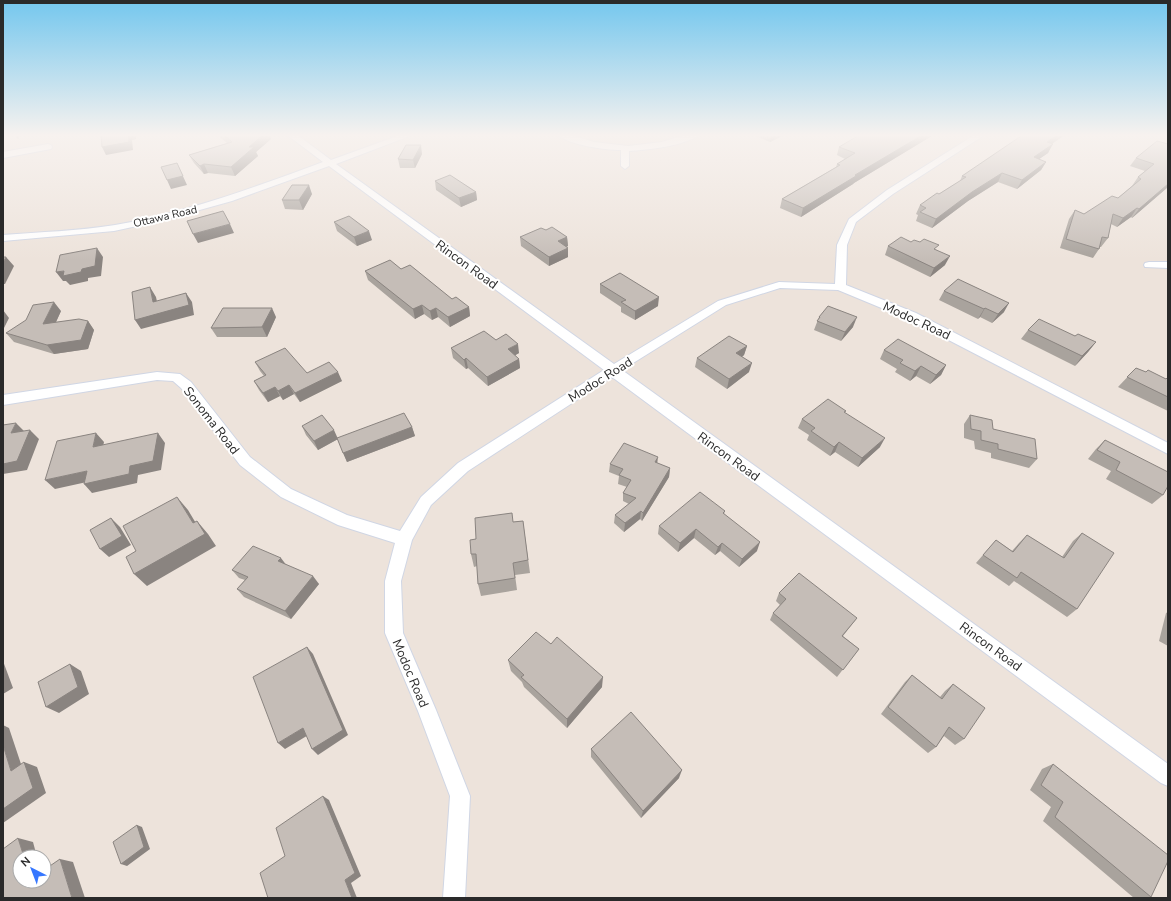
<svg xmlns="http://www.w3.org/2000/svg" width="1171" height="901" font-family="'Nunito Sans',sans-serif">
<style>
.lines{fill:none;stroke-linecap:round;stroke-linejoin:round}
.minor-casing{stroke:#d0d6e4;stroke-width:2}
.minor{fill:#fff;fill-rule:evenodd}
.wall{fill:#a9a39d}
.shaded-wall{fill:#8a8480}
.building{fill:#c5bdb7;stroke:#8a8480}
.labels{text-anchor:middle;stroke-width:4;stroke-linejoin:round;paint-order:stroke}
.far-street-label{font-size:11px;fill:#2a2a2a;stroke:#fff}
.street-label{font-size:13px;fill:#2a2a2a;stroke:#fff}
</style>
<rect width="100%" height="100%" fill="#ede3db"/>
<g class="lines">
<defs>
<path id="minor" d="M286,134H296L331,160L403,134H415L336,164L614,364L718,301L779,282L835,284L837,245L849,219L887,190L976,134H986L893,194L856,222L847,245L846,285L916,313L1168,443V454L908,319L838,290L780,288L726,305L622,370L1168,764V786L1161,783L612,377L468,471L431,505L412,540L401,581L403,633L436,710L470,796L465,898H443L450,796L418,711L385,633V581L395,543L338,525L281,497L240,465L181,388L173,381L157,380L3,405V395L157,372L180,374L191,382L250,457L291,489L347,515L400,531L421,497L458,463L604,370L329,166L232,201L160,221L114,231L3,241V235C40,232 78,231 115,225C186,213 255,187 323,162Z
M556,134H568L594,142L628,146L662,142L688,134H700C686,146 647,150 629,151V166L625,169L621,166V150C604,150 569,145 556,134Z
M48,144L51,145L52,147L51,149L3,158V152Z
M1149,262H1168V268L1145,267L1144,265L1145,263Z"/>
</defs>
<!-- minor casing -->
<use href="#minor" class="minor-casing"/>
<!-- minor -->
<use href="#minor" class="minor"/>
</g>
<!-- wall -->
<path class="wall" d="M13,134H20L18,139Z
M216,134H249L251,136L256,134H269L271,139L256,152L258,156L235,176L208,173L204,174L194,163L189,155L227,143Z
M753,134H786L770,142L753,135Z
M882,134H935L854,183L853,184L801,217L780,208L782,199L836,167L837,164L845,159L837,155L839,147Z
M1052,144L1048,153L1039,159L1046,162L1041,170L1017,189L998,182L968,201L932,228L916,221L918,215L916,214L920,205L939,194L960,181L962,176Z
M1168,144V187L1132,218L1131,217L1117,227L1111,224L1108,238L1101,247H1100L1099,249L1093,258L1060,248L1069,219L1075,210L1084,214L1118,198L1132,186L1138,177L1145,171L1130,166L1136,158Z
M422,154L415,168H400L398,159Z
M435,181L476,192L477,200L461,207L436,190Z
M312,194L303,210L285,209L282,200Z
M334,222L372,240L357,246L337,231Z
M546,230L567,237L568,246L566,247L568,248V257L549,266L521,246L520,237Z
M911,242L937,250L945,265L930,277L885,255L888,246Z
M401,269L452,299L469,307L470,316L450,327L438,317L432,320L424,314L415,319L368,280L365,271Z
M600,284L658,306L635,320L621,312V307L600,293Z
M944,291L1004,312L992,323L980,317L978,319L939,300Z
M61,311L56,322L88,321L94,330L88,349L54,354L14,342L6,333Z
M276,317L267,337H217L211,328Z
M819,317L853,327L841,341L814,330Z
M1028,330L1075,336L1096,342L1088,352L1075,366L1021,339Z
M496,340L519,353L515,355L519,359L520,368L488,386L468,368L466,369L453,358L451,348Z
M747,346L744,355L742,357L749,372L727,389L695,367L697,358Z
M884,350L946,365L941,375L930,384L916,376L910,381L895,372L897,369L880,359Z
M255,362L307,373L342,381L300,402L294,394L283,400L280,396L268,402L259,390L254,381L264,376L260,371Z
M1136,368L1146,372L1166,379L1168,377V411L1118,387Z
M845,413L880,447L858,467L835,452L830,456L807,440L809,435L798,428L802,419Z
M970,415L993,429L1037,459L1029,468L991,458V453L975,449L974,441L964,438V424Z
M302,426L338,438L412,427L415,436L347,462L338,439L318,450L306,435Z
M1105,440L1163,495L1152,504L1106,479L1111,471L1088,459L1096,449Z
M657,463L670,468L669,477L642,521L640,519L624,532L614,523L615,515L629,504L623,501V493L627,487L618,484L619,476L609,472L610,464Z
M725,511L724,514L757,551L739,567L720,551L715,555L694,538L678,552L658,534L659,526Z
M523,521L530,573L515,575L517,590L481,596L478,584L477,566L474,567L471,554L476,539L513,522Z
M1082,533L1077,609L1067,617L1014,581L1009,586L976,563L996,540L1012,551L1019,543L1027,535L1062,557L1073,541Z
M285,564L319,584L291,619L244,597L237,589L245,580L239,578L232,570Z
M779,593L857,618L843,636L859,649L837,677L770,620L773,613L780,605L776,601Z
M1168,612V646L1159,641L1166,613Z
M508,660L602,687L567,728L524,687L522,682L511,671Z
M912,675L940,697L945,691L953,684L964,739L955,745L944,736L936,747L928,753L881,714L905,682Z
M591,749L679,778L641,818L591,757Z
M1053,764L1151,897L1147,898H1134L1043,821L1051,807L1030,790L1042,769Z"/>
<!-- shaded-wall -->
<path class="shaded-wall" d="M16,134H20L18,139Z
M128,134H136V139L132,140L133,150L106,155L102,147Z
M264,134H269L271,139L256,152L258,156L235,176L231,167L249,147Z
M772,134H786L770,142Z
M924,134H935L854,183L853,184L801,217L803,208L855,175Z
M1058,134H1066L1042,151L1047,142Z
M1053,144L1048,153L1029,166L1034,157Z
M421,145L422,154L415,168L413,160Z
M1046,162L1041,170L1017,189L1022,180Z
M177,163L187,185L171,189L167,180Z
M204,164L208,173L204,174L200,166Z
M1002,173L998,182L968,201L932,228L936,219L972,192Z
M1168,184V187L1132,218L1139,209Z
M309,185L312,194L303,210L299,200Z
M476,192L477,200L461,207L459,198Z
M1137,208L1131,217L1117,227L1123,218Z
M230,224L234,233L198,243L193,234Z
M369,231L372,240L357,246L354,237Z
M567,237L568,246L558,251V241Z
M97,248L103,257L101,276L88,278V281L70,285L66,281H63L56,272L82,269Z
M568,248V257L549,266V257Z
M950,256L945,265L930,277L934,268Z
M6,257L14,266L5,284H3V263Z
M150,287L156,297L159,311L153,302Z
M186,293L192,302L194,315L141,329L135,320Z
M659,297L658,306L635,320V311Z
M54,302L61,311L51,333L43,324Z
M1009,303L1004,312L992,323L998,314Z
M422,305L424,314L415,319L413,309Z
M469,307L470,316L450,327L448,317Z
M272,308L276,317L267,337L262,327Z
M436,308L438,317L432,320L430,311Z
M985,308L980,317L978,319L984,309Z
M3,310L9,318L3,330Z
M857,317L853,327L841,341L845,332Z
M88,321L94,330L88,349L54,354L47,345Z
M1096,342L1088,352L1075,366L1082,356Z
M518,344L519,353L509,359L508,349Z
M747,346L744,355L734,363L736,353Z
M466,358L468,368L466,369L464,360Z
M519,359L520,368L488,386L487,377Z
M752,363L749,372L727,389L729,379Z
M946,365L941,375L930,384L936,375Z
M921,366L916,376L910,381L915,371Z
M338,372L342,381L300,402L295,393Z
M289,385L294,394L283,400L278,391Z
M275,387L280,396L268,402L263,393Z
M16,423L25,432L11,433Z
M412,427L415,436L347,462L343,453Z
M30,430L39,439L27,470L3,474V464Z
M334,430L338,439L318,450L314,441Z
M96,433L104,442L101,456L93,447Z
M158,433L165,443L161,470L138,475L137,483L92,493L84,484Z
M885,438L880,447L858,467L862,458Z
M839,442L835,452L830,456L834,447Z
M658,457L657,465L655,462Z
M670,468L669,477L642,521L643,513Z
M87,471L96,480L55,489L45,480Z
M177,497L188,510L203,535L197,521L208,534L216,546L147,586L134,574L193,523Z
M641,511L640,519L624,532L625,523Z
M111,518L120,527L131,545L109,557L100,549Z
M696,529L694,538L678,552L680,543Z
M760,542L757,551L739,567L742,559Z
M722,543L720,551L715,555L718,547Z
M281,558L287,566L278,561Z
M313,576L319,584L291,619L285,611Z
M307,647L313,654L348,735L318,755L312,749Z
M3,661L13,688L3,694Z
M70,664L81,671L89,694L59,713L46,707Z
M603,677L602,687L567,728V719Z
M3,725L9,728L25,776L11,771L3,745Z
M303,728L310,734L285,749L278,743Z
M24,762L37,767L46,793L3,823V809Z
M682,770L679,778L641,818L643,811Z
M323,796L329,800L361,876L351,883L357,898H352L345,880Z
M137,825L142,827L150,849L127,866L121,864Z
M18,838L33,842L37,857H24Z
M60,859L73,862L85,898H72Z"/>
<!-- building -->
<path class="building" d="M101,134H128L129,142L102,147Z
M223,134H249L251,136L256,134H264L249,147H254L231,167L204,164L200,166L189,155L232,142Z
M861,134H878L881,135L882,134H924L855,175L856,176L803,208L782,199L840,165L837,164L855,153L839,147Z
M1024,134H1058L1047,142L1053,144L1034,157L1046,162L1022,180L1002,173L972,192L936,219L920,212L926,208L920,205L937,193L939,194L966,177L962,176Z
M1157,141L1168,144V184L1139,209L1137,208L1123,218L1113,214L1108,238L1102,237L1099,249L1066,239L1075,210L1084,214L1112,196L1118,198L1141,179L1138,177L1154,164L1136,158Z
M406,145H421L413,160L398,159Z
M177,163L183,176L167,180L161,167Z
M450,175L476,192L459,198L435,181Z
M292,185H309L299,200H282Z
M223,211L230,224L193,234L187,221Z
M349,216L369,231L354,237L334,222Z
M552,227L567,237L558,241L568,248L549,257L520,237L541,228L546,230Z
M901,237L911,242L914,240L920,242L924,239L939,245L934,249L950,256L934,268L888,246Z
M97,248L95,266L82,269L81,272L63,276L64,271L56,272L60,255Z
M3,257H6L3,263Z
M390,260L401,269L410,265L452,299L456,297L469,307L448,317L436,308L430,311L422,305L413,309L365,271Z
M620,273L659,297L635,311L621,302L626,300L600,284Z
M958,279L1009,303L998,314L985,308L984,309L944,291Z
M150,287L153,302L186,293L189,305L135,320L132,292Z
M54,302L43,324L79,319L88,321L81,340L47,345L6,333L26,320L33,305Z
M828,306L857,317L845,332L817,321L820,317H819Z
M223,308H272L262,327L211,328Z
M1039,319L1075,336L1078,334L1096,342L1082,356L1028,330Z
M484,331L496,340L506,334L518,344L508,349L519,359L487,377L466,358L464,360L451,348Z
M729,336L747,346L736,353L752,363L729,379L697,358Z
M898,339L946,365L936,375L921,366L915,371L900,363L903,360L884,350Z
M285,348L307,373L329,362L338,372L295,393L289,385L278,391L275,387L263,393L254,381L266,375L255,362Z
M1136,368L1146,372L1148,370L1166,379L1168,377V397L1127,377Z
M828,399L846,411L844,412L885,438L862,458L839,442L834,447L811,431L815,428L802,419Z
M404,413L412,427L343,453L337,438Z
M322,415L334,430L314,441L302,426Z
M970,415L992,420L993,429L1035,439L1037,459L998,449V444L981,440V431L971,429Z
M16,423L11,433L30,430L17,461L3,464V425Z
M96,433L93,447L158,433L153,461L130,466L129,474L84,484L87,471L45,480L57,441Z
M1105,440L1168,472V486L1163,495L1116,470L1120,462L1097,450Z
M624,443L658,457L655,462L670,468L643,513L641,511L625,523L615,515L636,498L623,493L631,480L619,475L623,469L610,464Z
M700,492L725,511L723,513L760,542L742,559L722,543L718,547L696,529L680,543L659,526Z
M177,497L193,523L197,521L205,534L134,574L126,557L136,551L123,526Z
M512,513L513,522L523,521L528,560L513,563L515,578L478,584L476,554H471L470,540L476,539L475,518Z
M111,518L122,536L100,549L90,530Z
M1082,533L1114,553L1077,609L1021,572L1017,578L983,555L996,540L1013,552L1027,535L1064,558Z
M253,546L281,558L278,561L313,576L285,611L237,589L248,577L232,570Z
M799,573L857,618L842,636L859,649L843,670L773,613L786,599L779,593Z
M536,632L551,644L557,637L603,677L567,719L521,677L524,675L508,660Z
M307,647L343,730L312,749L303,728L278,743L253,677Z
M70,664L78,687L46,707L38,682Z
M912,675L942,699L953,684L985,708L964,739L949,727L936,747L888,707Z
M631,712L682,770L643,811L591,749Z
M3,745L11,771L24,762L33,788L3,809Z
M1053,764L1168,855V861L1151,897L1055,817L1063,802L1041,785Z
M323,796L355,873L345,880L352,898H268L260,873L285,856L276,828Z
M137,825L144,847L121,864L113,842Z
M18,838L24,857H20V881H44V870L60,859L72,898H3V849Z"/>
<!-- sky -->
<linearGradient id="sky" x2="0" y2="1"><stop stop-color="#74c7ee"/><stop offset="0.52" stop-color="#f7f2ef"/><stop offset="1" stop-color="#f7f2ef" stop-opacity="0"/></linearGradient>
<rect width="1171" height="260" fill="url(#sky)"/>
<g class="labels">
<!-- far-street labels -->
<g class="far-street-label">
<text transform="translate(165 216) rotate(-13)" y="4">Ottawa Road</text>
</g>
<!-- street labels -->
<g class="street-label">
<text transform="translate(467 264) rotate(36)" y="5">Rincon Road</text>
<text transform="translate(917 320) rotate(25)" y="5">Modoc Road</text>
<text transform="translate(600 379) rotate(-32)" y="5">Modoc Road</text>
<text transform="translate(212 420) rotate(52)" y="5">Sonoma Road</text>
<text transform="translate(729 456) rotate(36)" y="5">Rincon Road</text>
<text transform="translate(991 646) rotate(36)" y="5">Rincon Road</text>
<text transform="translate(411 673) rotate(67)" y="5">Modoc Road</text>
</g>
</g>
<!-- border -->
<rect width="1171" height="901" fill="none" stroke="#2a2a2a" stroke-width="8"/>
<!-- north arrow -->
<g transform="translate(32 869) rotate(318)"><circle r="19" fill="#ffffff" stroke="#aaaaaa"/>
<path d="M0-3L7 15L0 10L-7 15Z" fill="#3677ff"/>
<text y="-6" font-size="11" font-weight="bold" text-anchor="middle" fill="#2a2a2a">N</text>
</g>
</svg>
